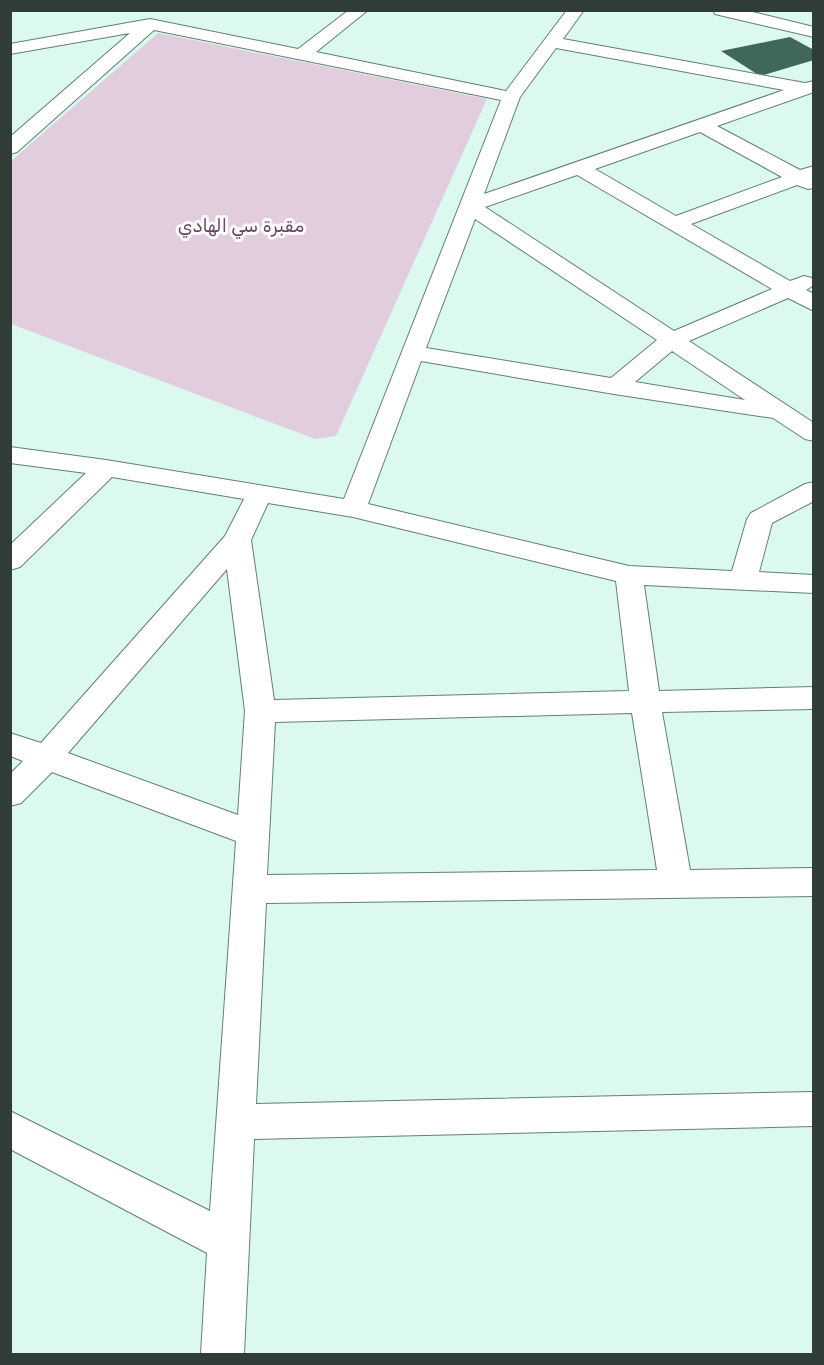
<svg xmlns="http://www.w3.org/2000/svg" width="824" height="1365" font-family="Rubik,'Noto Sans Arabic',sans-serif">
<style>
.green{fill:#e2cdde}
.building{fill:#40675b}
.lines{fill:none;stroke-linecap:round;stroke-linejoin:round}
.street-casing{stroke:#647f76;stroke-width:2}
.street{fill:#fff;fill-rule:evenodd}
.labels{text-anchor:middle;stroke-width:6;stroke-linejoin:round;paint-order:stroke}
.far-park-label{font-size:18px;fill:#6f4468;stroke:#fefefe}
</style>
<rect width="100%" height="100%" fill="#dbf9ef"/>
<!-- green -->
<path class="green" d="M158,33L487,99L336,436L315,439L11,324V161Z"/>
<!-- building -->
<path class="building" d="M790,37L814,50V60L760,76L721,51Z"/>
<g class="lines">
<defs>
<path id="street" d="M349,10H368L316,52L506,91L567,10H584L563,39L805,83L814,81V92L717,126L800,170L814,166V188L808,189L797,185L691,224L790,281L804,276L812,278L814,285L806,290L814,294V311L788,298L689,341L814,423V441L805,439L773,418L614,394L421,361L368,504L629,566L732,571L747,519L751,513L805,484L814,482V501L772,523L759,572L814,575V593L644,585L659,691L814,687V709L662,712L690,870L814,868V896L266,903L256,1104L814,1092V1126L254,1139L244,1354H201L207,1253L10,1149V1111L210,1211L236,841L52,772L21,803L10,806V774L23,761L10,756V733L41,743L225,536L244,499L112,477L20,567L10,570V545L86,473L10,463V447L106,460L344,499L501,100L154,30L17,152L10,154V137L130,33L10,54V44L150,19L298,49ZM556,48L784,90L484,194L520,97ZM700,132L782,177L676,216L595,169ZM577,175L772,289L674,331L485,207ZM475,219L657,340L611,378L426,348ZM672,351L745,400L635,382ZM268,503L353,517L616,581L629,691L274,700L251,540ZM227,569L245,711L238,815L68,753ZM632,713L657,870L267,875L275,722Z
M713,10H744L814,27V37L715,14Z"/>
</defs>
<!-- street casing -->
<use href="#street" class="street-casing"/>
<!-- street -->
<use href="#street" class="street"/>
</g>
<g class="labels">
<!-- far-park labels -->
<g class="far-park-label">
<text x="241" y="232">مقبرة سي الهادي</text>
</g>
</g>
<!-- border -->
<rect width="824" height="1365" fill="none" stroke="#303c38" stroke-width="24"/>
</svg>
